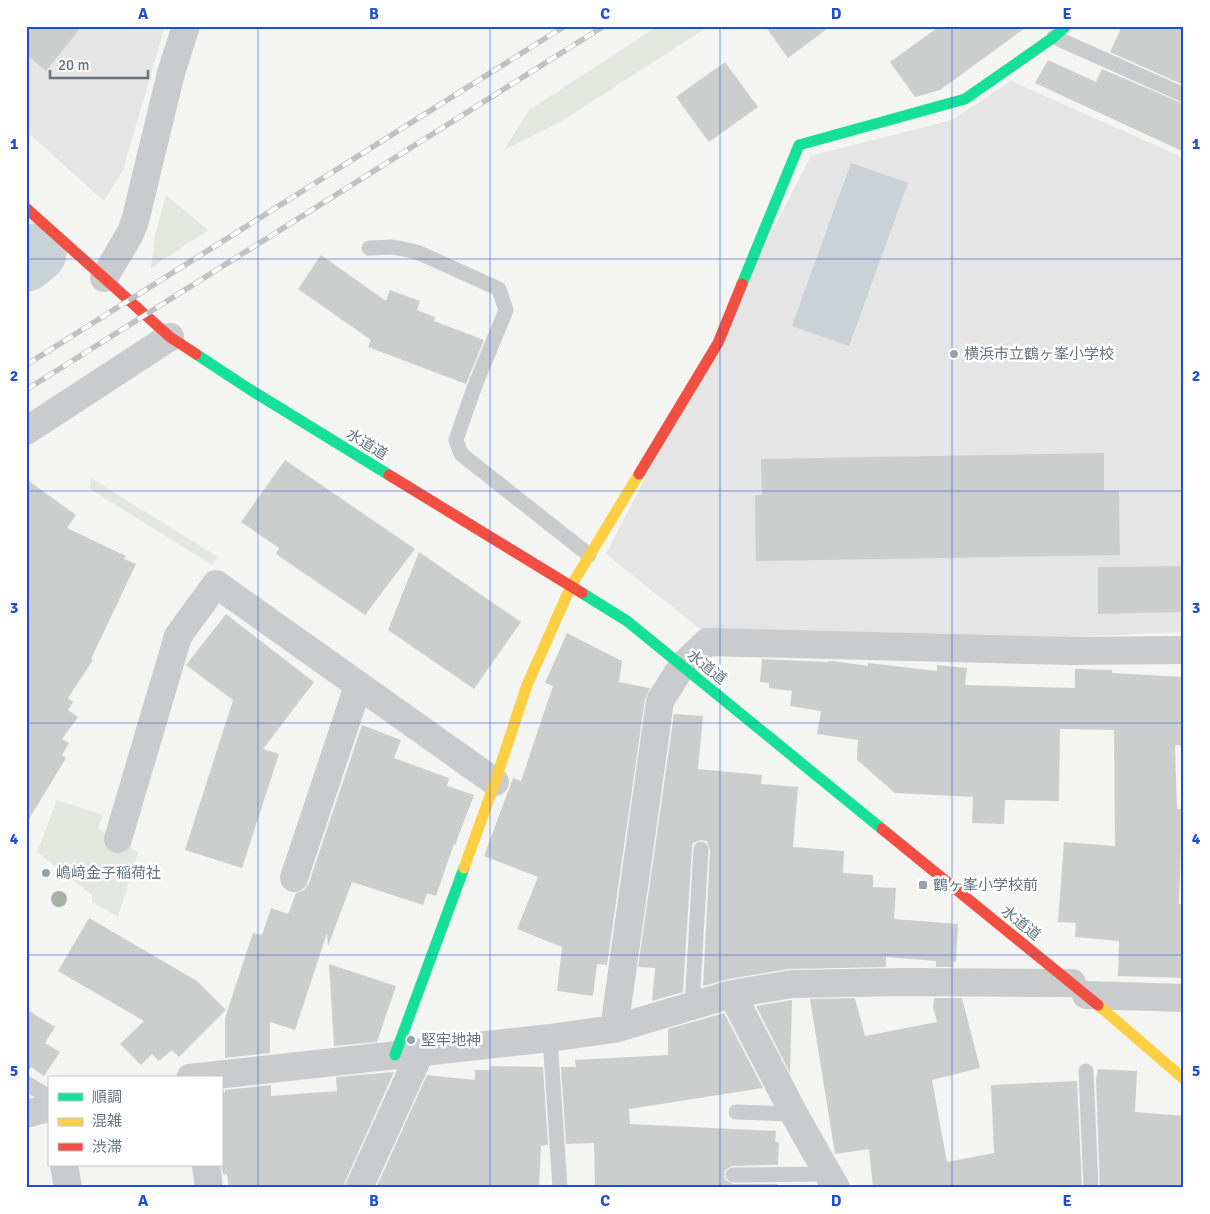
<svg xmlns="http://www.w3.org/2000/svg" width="1210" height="1214" font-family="Signika,'Noto Sans JP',sans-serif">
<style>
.built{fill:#e4e5e4}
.green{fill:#e4e6e0}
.water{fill:#c9d2d4}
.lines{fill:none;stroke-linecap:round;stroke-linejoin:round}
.river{stroke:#c9d2d4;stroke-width:59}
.building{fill:#cccecd}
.lane{stroke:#cacbcc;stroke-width:15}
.street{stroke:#cacbcc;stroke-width:28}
.fast{stroke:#16e098;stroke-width:11}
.slow{stroke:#ffcf43;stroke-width:11}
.jam{stroke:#f24e42;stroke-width:11}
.rail-casing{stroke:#c0c1c2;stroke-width:5.5}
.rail{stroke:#fff;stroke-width:4;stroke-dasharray:11;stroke-linecap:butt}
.tree{fill:#a7b0a3}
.grid{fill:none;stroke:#1d4ed8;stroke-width:1;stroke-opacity:0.55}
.poi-dot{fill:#96a1a9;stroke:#fff;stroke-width:2}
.labels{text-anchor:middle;stroke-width:5;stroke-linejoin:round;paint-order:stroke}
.poi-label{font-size:15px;fill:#647581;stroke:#fff;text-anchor:start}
.street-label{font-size:15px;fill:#647581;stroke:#fff}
.neatline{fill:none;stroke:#1d4ed8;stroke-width:2}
.grid-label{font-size:16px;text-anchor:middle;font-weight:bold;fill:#1d4ed8}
</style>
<rect width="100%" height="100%" fill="#f4f4f2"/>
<!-- built -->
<path class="built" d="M26,26H165L123,170L104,201L26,131Z
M1011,81L1184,158V632L1022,639L704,632L606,554L811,156L952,120Z"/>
<!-- green -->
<path class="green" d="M658,26H709L562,121L504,150L529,110Z
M166,195L208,230L151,268L155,236Z
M91,478L218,557L212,565L90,489Z
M57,800L103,815L98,829L138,852L118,917L92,902V895L37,852Z"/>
<!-- water -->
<path class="water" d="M851,163L908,183L849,346L792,326Z"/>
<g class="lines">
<!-- river -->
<path class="river" d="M26,262L37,253"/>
</g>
<!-- building -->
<path class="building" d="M26,26H82L46,71L26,54Z
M765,26H831L788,58Z
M940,26H1028L940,90L915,97L890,62Z
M1122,26H1184V85L1110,52Z
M1048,60L1096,82L1102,69L1184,104V152L1035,83Z
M725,62L758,107L709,142L676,97Z
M321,255L386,301L390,290L420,301L417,310L435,317L434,321L484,340L466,384L368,347L371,340L298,289Z
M1104,453V491H1119L1120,555L756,561L755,495H762L761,459Z
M285,460L415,549L365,615L276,554L279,548L241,522Z
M26,479L76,515L67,528L126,556L124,559L136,564L91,659L93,660L68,698L73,702L68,710L78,717L62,739L69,743L62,755L66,758L26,824Z
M419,552L521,622L474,689L388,630Z
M1184,566V612L1098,614V567Z
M226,614L314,682L263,749L279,754L242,868L185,850L233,700L186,665Z
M567,633L622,661L619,682L650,688L645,699L607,965L597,964L593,996L557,991L562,947L517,929L538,877L484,856L513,778L521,781L553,686L545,683Z
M762,659L828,662V661H833L868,666V663L937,671V665L967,668L965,685L1075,688V669L1112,670V673L1184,677V746L1175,745L1177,809H1184V844L1181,843L1179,904H1184V978L1118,976L1119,941L1075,937L1076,923L1058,922L1064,842L1115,846L1114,730L1060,729L1059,801L1005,800L1004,824L972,823L973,797L895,793L857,760L858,740L817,734L821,711L790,706L792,691L769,688V683L760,682Z
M674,714L703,716L698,769L762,775L761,784L798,787L793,847L844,851L843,873L873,875V887L896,888L894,919L958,924L956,962H953L954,967H936V961L886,957V967L789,969L729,979L703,986L710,850L707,841L701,840L693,843L692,848L683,992L652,1001L655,968L638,967Z
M362,725L401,740L394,758L449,778L447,786L474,795L455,845L454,844L436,896L427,893L423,905L352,882L328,946L327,933L295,1030L270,1022V1053L225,1058V1018L253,933L262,935L271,908L288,914L296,893L304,890L309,883Z
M89,918L197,981L226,1010L179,1057L172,1050L159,1061L152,1054L141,1065L120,1044L144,1021L58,971Z
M329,964L396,986L377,1042L334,1046Z
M855,998L865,1036L937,1022L933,1007L934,998H962L980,1068L932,1080L947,1162L994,1153L991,1085L1077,1081L1082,1188H873L869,1149L835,1154L810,999Z
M792,1000L790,1073L756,1006Z
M26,1009L55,1027L45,1043L60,1052L44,1076L31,1067L26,1074Z
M724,1013L763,1088L629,1109L630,1124L776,1131L775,1142H779L778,1165L732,1166L725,1170L724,1176L725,1180L733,1184H777V1188H595L594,1143L566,1144L561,1067H576L575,1060L668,1055V1029Z
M490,1066L543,1067L548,1145L541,1146L539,1188H376L427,1075L475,1080V1070H490Z
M1098,1069L1137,1071L1135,1112L1184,1116V1188H1100L1096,1080Z
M394,1072L345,1182L344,1188H229L227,1174L223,1175L221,1162V1093L225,1092V1090L271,1085V1096L337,1091L336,1077Z"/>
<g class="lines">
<!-- lane -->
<path class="lane" d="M1054,37L1184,95
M369,248L393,247L417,252L499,289L506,310L474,388L456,440L461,454L589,555
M692,1006L701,849
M550,1038L560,1188
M1086,1071L1091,1188
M26,1083L44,1094L49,1102
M736,1112L794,1114
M733,1175L828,1174"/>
<!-- street -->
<path class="street" d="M104,278L131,232L135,221L171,73L186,26
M26,431L170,337
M118,839L178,636L216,584L495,782
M294,878L358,686
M732,994L794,1114L836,1188
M1086,995L1184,998
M614,1029L660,701L682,666L707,642L1071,651L1184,650
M190,1078L550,1038L614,1029L732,994L792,984L904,982L1072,983
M26,1114L49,1108
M64,1165L68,1188
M206,1165L209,1188
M359,1188L420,1053"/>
<!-- fast -->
<path class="fast" d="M742,284L799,145L965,99L1054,37L1066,26
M196,354L249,389L389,475
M582,593L627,621L882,829
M395,1055L464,868"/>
<!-- slow -->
<path class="slow" d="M464,868L495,782L527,685L571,586L639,474
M1098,1005L1184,1079"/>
<!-- jam -->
<path class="jam" d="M26,208L170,337L196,354
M639,474L718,343L742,284
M389,475L582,593
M882,829L1098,1005"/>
<defs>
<path id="rail" d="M26,365L565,26
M26,390L604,26"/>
</defs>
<!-- rail casing -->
<use href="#rail" class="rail-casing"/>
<!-- rail -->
<use href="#rail" class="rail"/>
</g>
<!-- trees -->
<circle class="tree" cx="59" cy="899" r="8"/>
<!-- grid -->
<path class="grid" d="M258,26V1188M490,26V1188M720,26V1188M952,26V1188M26,259H1184M26,491H1184M26,723H1184M26,955H1184"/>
<!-- markers -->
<g class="poi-dot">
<circle cx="954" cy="354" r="5"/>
<circle cx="46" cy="873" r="5"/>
<rect x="918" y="880" width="10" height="10" rx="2.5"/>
<circle cx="411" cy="1040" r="5"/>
</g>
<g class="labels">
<!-- poi labels -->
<g class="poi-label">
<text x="964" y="359">横浜市立鶴ヶ峯小学校</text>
<text x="56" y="878">嶋﨑金子稲荷社</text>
<text x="933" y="890">鶴ヶ峯小学校前</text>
<text x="421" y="1045">堅牢地神</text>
</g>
<!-- street labels -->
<g class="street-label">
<text transform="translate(367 444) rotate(31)" y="5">水道道</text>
<text transform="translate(707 667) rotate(39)" y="5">水道道</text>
<text transform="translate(1021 923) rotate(39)" y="5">水道道</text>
</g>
</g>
<!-- border -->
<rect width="1210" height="1214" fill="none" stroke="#ffffff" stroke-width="55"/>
<!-- legend -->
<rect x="48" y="1076" width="175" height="90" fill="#ffffff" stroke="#c1c8cd"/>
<rect x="58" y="1093" width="25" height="8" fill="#16e098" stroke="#c1c8cd"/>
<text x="92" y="1102" font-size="15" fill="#647581">順調</text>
<rect x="58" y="1118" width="25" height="8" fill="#ffcf43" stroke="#c1c8cd"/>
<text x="92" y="1126" font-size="15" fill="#647581">混雑</text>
<rect x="58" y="1143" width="25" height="8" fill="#f24e42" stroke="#c1c8cd"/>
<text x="92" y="1152" font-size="15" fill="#647581">渋滞</text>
<!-- scale -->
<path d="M50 70v8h98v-8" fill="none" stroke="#647581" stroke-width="2.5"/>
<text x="58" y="70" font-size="15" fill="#647581" stroke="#ffffff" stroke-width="4" paint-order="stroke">20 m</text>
<rect x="28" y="28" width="1154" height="1158" class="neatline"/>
<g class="grid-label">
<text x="143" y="19">A</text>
<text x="374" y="19">B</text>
<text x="605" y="19">C</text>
<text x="836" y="19">D</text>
<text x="1067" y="19">E</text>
<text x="14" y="149">1</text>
<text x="1196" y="149">1</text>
<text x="14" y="381">2</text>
<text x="1196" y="381">2</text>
<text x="14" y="613">3</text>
<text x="1196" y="613">3</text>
<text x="14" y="844">4</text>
<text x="1196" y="844">4</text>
<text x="14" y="1076">5</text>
<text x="1196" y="1076">5</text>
<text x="143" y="1206">A</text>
<text x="374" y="1206">B</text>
<text x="605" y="1206">C</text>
<text x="836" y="1206">D</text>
<text x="1067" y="1206">E</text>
</g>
</svg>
